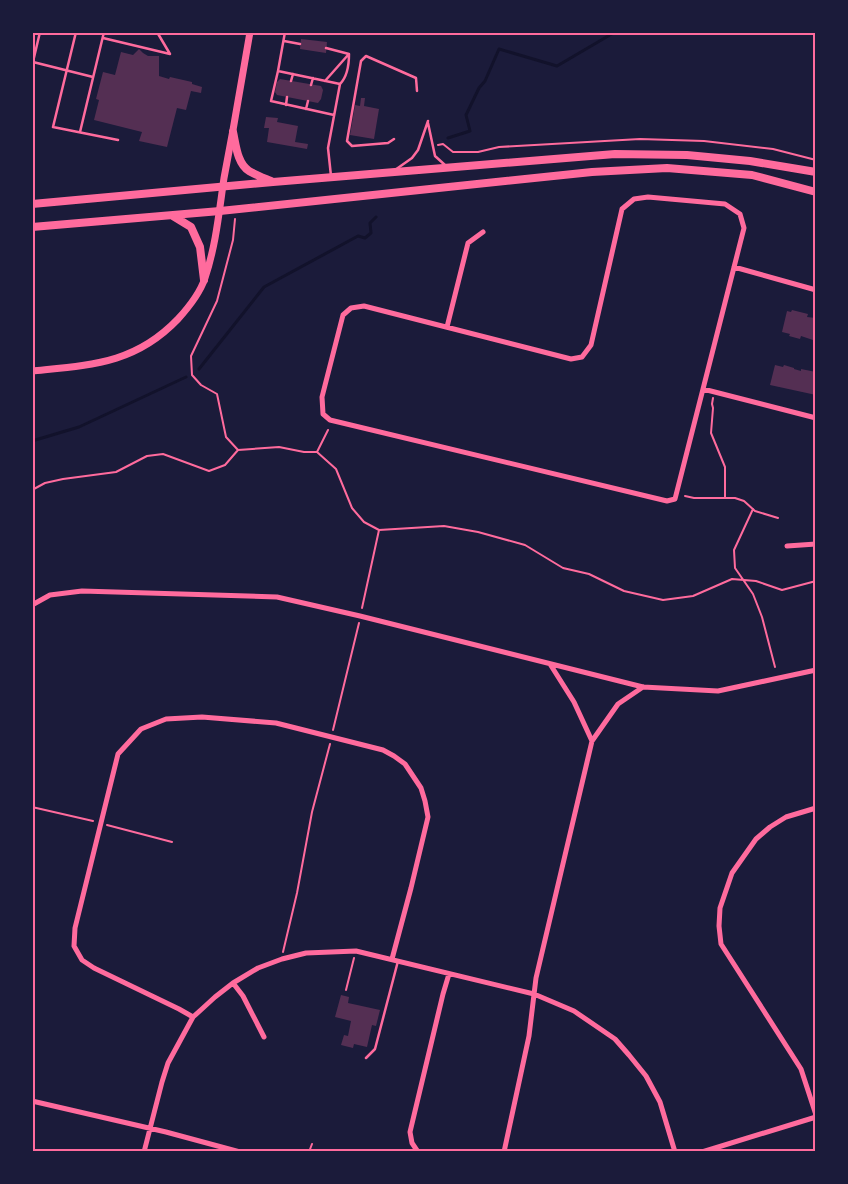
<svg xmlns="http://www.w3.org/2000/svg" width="848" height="1184" font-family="'Work Sans',sans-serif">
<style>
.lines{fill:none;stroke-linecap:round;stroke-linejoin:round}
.stream{stroke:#12122b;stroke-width:3}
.building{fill:#542f53}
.path{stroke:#ff6b9d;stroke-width:2}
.service{stroke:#ff6b9d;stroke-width:2.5}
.minor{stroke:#ff6b9d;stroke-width:5}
.tertiary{stroke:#ff6b9d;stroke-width:7}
.secondary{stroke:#ff6b9d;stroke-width:8}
.neatline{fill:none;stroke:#ff6b9d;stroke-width:2}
</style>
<rect width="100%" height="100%" fill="#1b1b3a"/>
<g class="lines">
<!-- stream -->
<path class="stream" d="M448,138L470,131L466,115L479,88L485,81L499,49L557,66L615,32
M199,369L264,287L358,236L365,238L371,233L370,223L376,217
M32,441L79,427L186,377"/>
</g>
<!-- building -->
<path class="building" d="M301,39L327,42L326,53L300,49Z
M139,49L143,53L148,56H159V76L169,79L170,77L192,82V84L202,87L201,93L191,91L186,110L177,108L167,147L139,141L142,132L94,120L99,100L96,99L103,72L115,75L121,52L133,55Z
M280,79L321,86L323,90L321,99L318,103L277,95L275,92L277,82Z
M361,98H365L364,106L379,109L374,139L350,135L355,105L360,106Z
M266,117L278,118L277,122L298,126L295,142L308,144L307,149L267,142L269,128H264Z
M792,310L808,314L807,317L816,318V341L801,336L800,339L789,336L790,334L782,332L787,311L791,312Z
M775,365L783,367L784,365L794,368V369L801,371V369L816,372V395L770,385Z
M341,995L349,997L348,1003L380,1010L376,1026L372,1025L367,1047L354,1044L353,1048L341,1045L344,1035L348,1036L351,1021L335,1017Z"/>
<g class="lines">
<!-- path -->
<path class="path" d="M438,145L443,144L453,152H478L499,147L640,139L704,141L773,149L816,160
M713,398L712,404L713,408L711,433L725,467V498
M238,450L279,447L304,452H317L328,430
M317,452L336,469L352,508L364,522L379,530L444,526L478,532L525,545L563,568L589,574L624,591L663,600L693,596L732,579L756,581L782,590L816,581
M32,490L45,483L63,479L116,472L147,456L163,454L209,471L225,465L238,450L226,437L217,394L201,385L192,375L191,356L217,301L233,240L235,219
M685,496L694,498H735L744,501L755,511L778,518
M753,509L734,550L735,568L753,594L762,617L775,667
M362,608L379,530
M333,730L359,623
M32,807L93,821
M107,825L172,842
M283,952L297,893L312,812L330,744
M346,990L354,958
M309,1152L312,1144"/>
<!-- service -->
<path class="service" d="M76,32L53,127L118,140
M103,38L170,54L157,32
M284,41L300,44
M326,48L349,54C349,64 348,76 340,84L328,148L331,176
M33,62L93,77
M32,66L40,32
M278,71L285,32
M291,81L293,74
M325,81L348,55
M311,85L313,78
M286,105L287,97
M306,109L308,101
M334,115L271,101L278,71L340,84
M428,123L435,156L445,165
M80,132L104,32
M394,139L388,143L352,146L347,141L361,61L366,56L416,78L417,91
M395,170L412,158L418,150L428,121
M366,1058L375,1049L398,961"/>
<!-- minor -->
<path class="minor" d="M648,197L725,204L740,214L744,228L675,499L667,501L330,420L323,414L322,397L343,315L351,308L364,306L571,359L582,357L591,345L622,209L634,199Z
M734,267L816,290
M447,327L468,243L483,232
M703,389L816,418
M787,546L816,544
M32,605L50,595L82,591L277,597L360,616L643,687L718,691L816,670
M550,664L574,702L592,741
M816,808L786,817L770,827L756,839L732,873L720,908L719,926L721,944L801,1069L816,1115
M233,983L243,996L264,1037
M193,1017L179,1009L94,968L82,960L74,946L75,928L118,754L141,729L166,719L202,717L276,723L383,750L394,756L405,764L421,788L425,801L428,817L411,888L392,959
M32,1101L166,1132L240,1152
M144,1152L162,1082L168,1063L193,1017L203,1008L215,997L233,983L258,968L282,959L306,953L356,951L534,994L574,1011L615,1039L629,1055L646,1076L660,1102L675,1152
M418,1152L412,1143L410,1132L443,994L449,974
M504,1152L529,1036L536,978L592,741L618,704L643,687
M702,1152L816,1117"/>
<!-- tertiary -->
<path class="tertiary" d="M32,371C91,365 135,364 178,319C189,307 200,293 205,278C216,245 219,212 224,178C227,162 230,146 233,130C239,97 244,65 250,32"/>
<!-- secondary -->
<path class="secondary" d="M233,132C236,145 237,163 249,171C256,175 264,178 271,181
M32,204L273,182L615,154L687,155L750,161L816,172
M173,216L191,227L200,247L204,280
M32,227L220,211L592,172L667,168L752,175L816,192"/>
</g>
<!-- border -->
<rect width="848" height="1184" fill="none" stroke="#1b1b3a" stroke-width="68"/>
<rect x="34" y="34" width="780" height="1116" class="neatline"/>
</svg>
